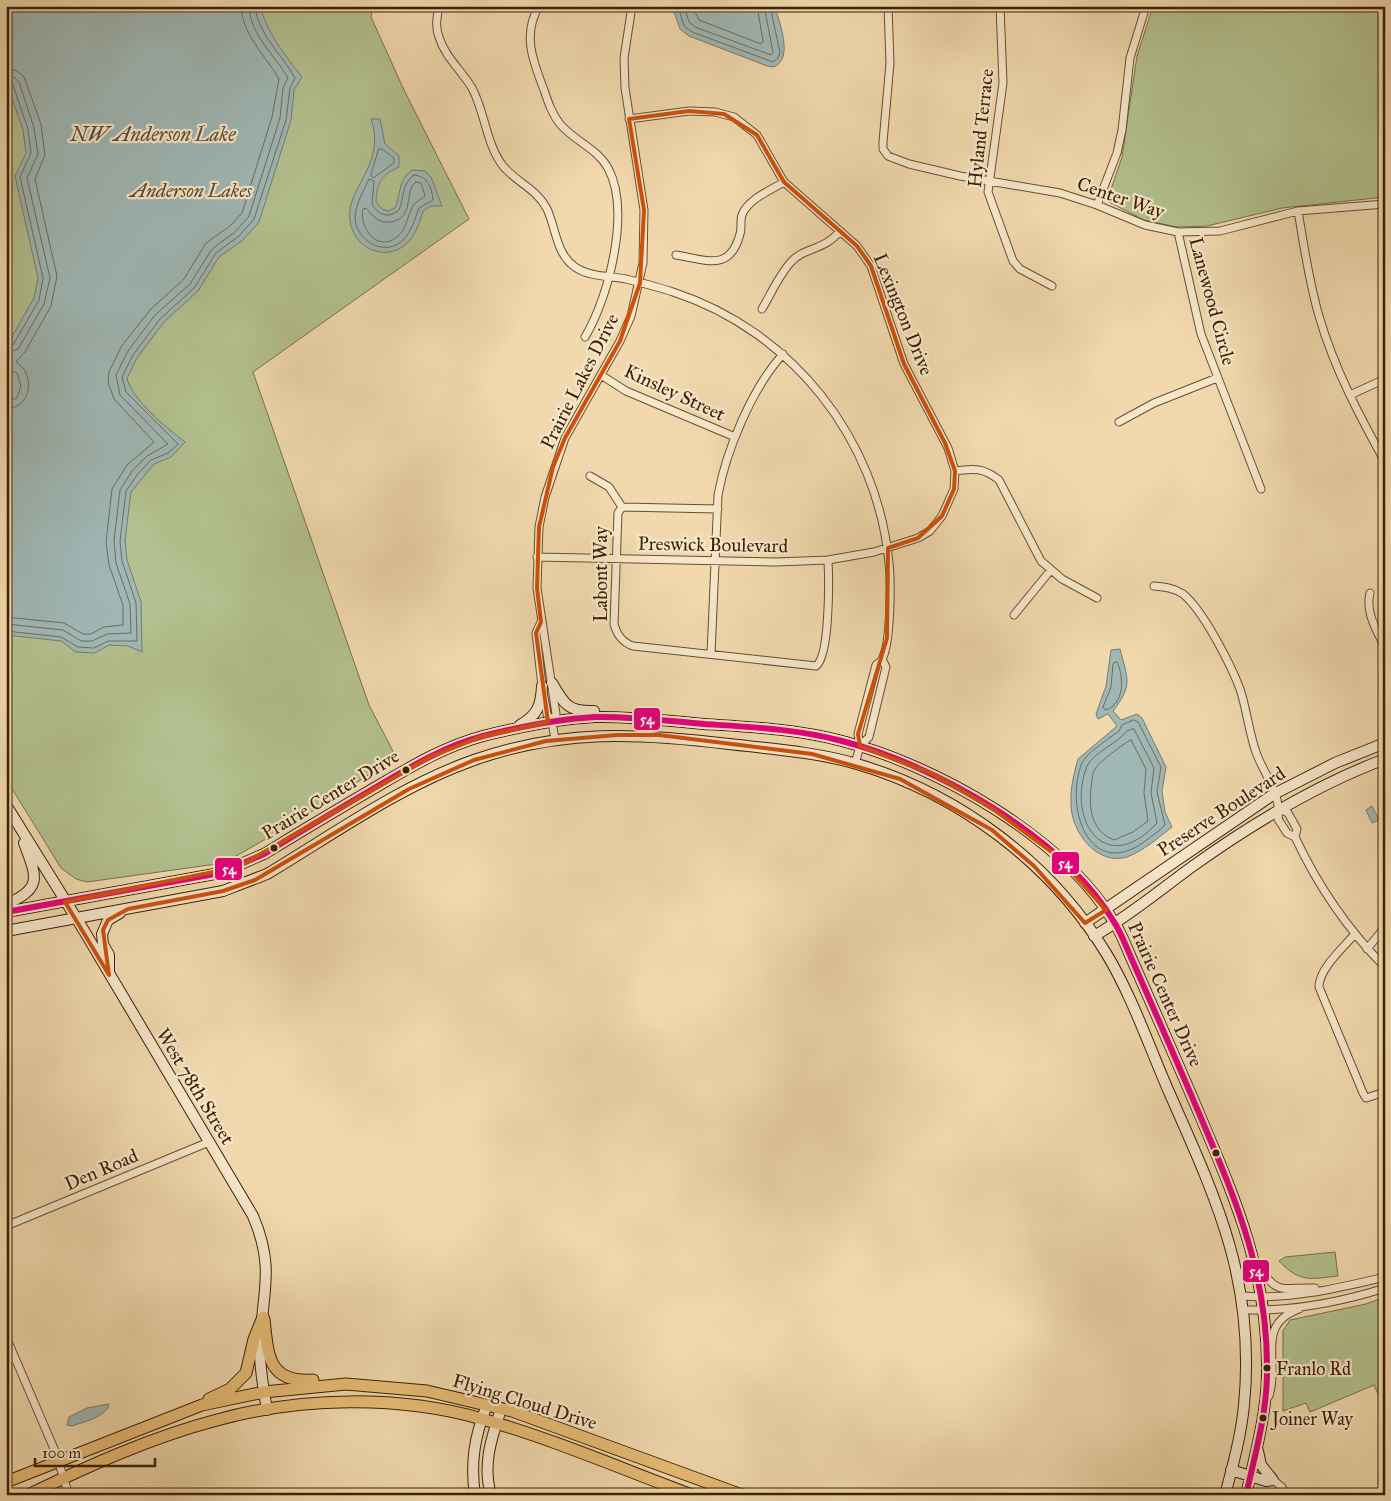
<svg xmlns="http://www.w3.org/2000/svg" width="1391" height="1501" font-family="'IM FELL Great Primer',serif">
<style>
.green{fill:#b3c08f;stroke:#78704a}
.water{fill:#9fb7b5;stroke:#777b6e}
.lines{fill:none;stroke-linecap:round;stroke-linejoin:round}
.shore{stroke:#6e6c5c;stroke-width:1}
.street-casing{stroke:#694e2e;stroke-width:9}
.secondary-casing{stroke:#3c2004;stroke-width:12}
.primary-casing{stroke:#3c2004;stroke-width:13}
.street{stroke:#f6e6ca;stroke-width:7}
.secondary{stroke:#f6e6ca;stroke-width:10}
.primary{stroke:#e8bc76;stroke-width:11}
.bus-1-casing{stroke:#f6e6ca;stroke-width:10}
.bus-1{stroke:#e5007d;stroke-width:6}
.marked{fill:none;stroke:#ce500b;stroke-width:4;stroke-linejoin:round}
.bus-dot{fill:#3c2004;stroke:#f6e6ca;stroke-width:2}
.labels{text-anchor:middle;stroke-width:4.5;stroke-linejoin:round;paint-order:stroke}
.bus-label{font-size:18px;fill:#3c2004;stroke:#f6e6ca;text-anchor:start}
.street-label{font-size:19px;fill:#3c2004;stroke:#f6e6ca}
.park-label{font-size:19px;font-style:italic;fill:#5a4827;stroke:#f6e6ca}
.water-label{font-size:20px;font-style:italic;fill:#5a4d39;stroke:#f6e6ca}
.line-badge{stroke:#f6e6ca;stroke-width:2}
.badge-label{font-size:14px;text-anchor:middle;font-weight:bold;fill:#fff}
</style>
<rect width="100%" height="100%" fill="#f1d9ad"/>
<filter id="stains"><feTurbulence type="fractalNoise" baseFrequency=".004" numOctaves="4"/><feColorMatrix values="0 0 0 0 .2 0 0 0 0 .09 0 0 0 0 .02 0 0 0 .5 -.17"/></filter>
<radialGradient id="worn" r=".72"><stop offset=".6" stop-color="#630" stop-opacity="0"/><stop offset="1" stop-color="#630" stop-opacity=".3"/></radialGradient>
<!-- green -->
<path class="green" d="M6,6H373L371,17L404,90L469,219L253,372L369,705L396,757L297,821L224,863L87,882L76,879L61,868L6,779Z
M1153,6H1385V197L1282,208L1207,226L1177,227L1144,220L1107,201L1122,157L1137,56Z
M1335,1252L1338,1276C1310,1279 1300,1283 1279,1261L1285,1257Z
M1385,1297V1409L1374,1385L1310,1412L1306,1403L1283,1411V1331L1290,1320L1366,1304Z"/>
<!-- water -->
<path class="water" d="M6,6H260C267,33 285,55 302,77L294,90L291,120L259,222L243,240L219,257L198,291L164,322L137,358L127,378C132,400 167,428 185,442L171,457L154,464L131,492L125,540L127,560L141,602L142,652L128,646L109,645L95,653L76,652L61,641L6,635V394L10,387L6,373V347L34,298L38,278L15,176L26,153L23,130L6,81Z
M672,6H775C779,23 794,58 774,67L767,66L689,36L680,29Z
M371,119H380L385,144L399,156V167C381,175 377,183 376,202L382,209L388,211L395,208C401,193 398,181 412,170L425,171L431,177L442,206H431L423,211C420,222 415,237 405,245C384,262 354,248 350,221C345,187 387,166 371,119Z
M1120,649C1128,680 1133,685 1113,711L1121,720L1137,714L1142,718L1166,767L1162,791L1165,812L1172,827C1158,838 1143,851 1127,857C1097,866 1071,832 1071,804C1070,789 1074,773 1078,759L1117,726L1108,714L1098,719L1096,714L1106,686L1111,650Z
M1372,806L1379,820L1372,823L1366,810Z
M109,1404C107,1417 83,1422 72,1426L67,1425L69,1417L87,1408Z"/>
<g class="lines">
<!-- shore -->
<path class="shore" d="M678,6L684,26L692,32L773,62L778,58L780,52L770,6
M684,6L689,22L695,27L771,55L773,52L764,6
M692,6L699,20L761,44L763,41L757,6
M6,68L17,71L24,77L41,124L45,155L35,179L57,276L51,306L25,352L16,361C19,365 24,368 26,373C33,390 25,408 6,409
M6,76L14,77L19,82L34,128L38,154L27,178L50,278L44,304L18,349L6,354
M6,82L13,85L28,129L31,153L20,177L43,278L39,300L13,345L6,348
M379,149H382L394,158V163L373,178L371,175Z
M414,175C428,176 432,188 433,200L419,208C415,219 412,230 404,239C387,258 357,242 355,219C355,205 363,192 369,179L374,181L372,205C380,215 388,219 399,210C404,198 402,183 414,175Z
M416,182L421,183L425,196C422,199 416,201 413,206C407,216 407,229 397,237C378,253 359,228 363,209L366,208C373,216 378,223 390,222C416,219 403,190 416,182Z
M6,368L17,373L21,386L17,398L6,402
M6,617L64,623L83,634H91L104,627L123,625V605L109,565L106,542L112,489L127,465L154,442L114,399L108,382L109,372L121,347L150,310L184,279L206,243L230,226L242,213L272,117L279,79C266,56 242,35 241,6
M6,624L63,630L81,641H92L107,634L131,633L130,604L116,563L114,541L120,490L132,471L147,456L168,444L120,395L116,375L128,351L155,315L190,284L212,249L235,232L249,216L280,118L283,88L288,78C275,55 250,35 249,6
M6,631L61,637L78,647L94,648L108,641H137L136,603L122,561L120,541L126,491L137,475L151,460L168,453L178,444L126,392L122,377L133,355L160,319L194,288L216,253L239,236L254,219L286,120L290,88L295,78C282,54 258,35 255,6
M1117,662C1124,676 1125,705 1105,710L1103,707L1111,687L1113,664Z
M1134,720L1138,722L1161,767L1157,792L1165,825C1159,832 1151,836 1144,842C1089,881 1064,807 1082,763C1086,753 1110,738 1119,731L1122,725Z
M1134,729L1154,768L1151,793L1157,823C1105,879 1066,820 1087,766C1093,753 1118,743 1127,731Z
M1131,740L1146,769L1144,793L1148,821L1133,832L1114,840C1091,831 1089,808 1091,788C1092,782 1092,773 1095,769C1099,762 1124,743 1131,740Z"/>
<defs>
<path id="street" d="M439,6C437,17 435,27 439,37C445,57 462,71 472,88C485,112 486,144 503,166C516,182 537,189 547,209C556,228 556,254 575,267C589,277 610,276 626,279C642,283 658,287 673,292C792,331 877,438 889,563C891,582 891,644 882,659C881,662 878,663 876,665L858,734L860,746L855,764
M539,6C522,35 533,61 544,90C548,102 552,114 560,124C574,141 597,148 608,168C631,211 609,297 585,337
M888,6L890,63L883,142V149L888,156L909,164L960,176L1060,193L1097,205L1145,225L1178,232L1220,231L1298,211L1385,204
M1000,6L1003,83L988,192L1013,261L1020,269L1052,286
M1097,205L1117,153L1122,130L1130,58L1146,6
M1298,211C1304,246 1309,282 1319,316C1334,368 1359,415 1385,462
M1178,232L1201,334L1261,489
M676,255C707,260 730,272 740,234C742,228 740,220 742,215C748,199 771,190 784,182
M762,309C771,294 779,275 791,262C804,247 824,251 840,231
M601,375L626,391L735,437
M1350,395L1385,379
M1119,422L1154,403L1217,378
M955,471C974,468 984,468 999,480L1041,561L1062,579L1097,598
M590,476L609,487L622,507
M718,509L622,507L618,513L614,624C617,635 622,642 633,646L816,666C830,656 829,579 828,560
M537,557L776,562L828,560L874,552L918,538L930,531L942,516L954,489L955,471L948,448L904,364L871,266L857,246L784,182L757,135L734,117L715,112L689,111L629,119
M1154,586C1165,587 1174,588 1183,594C1203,610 1231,665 1240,689C1247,710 1249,734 1257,755C1265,775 1282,797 1278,819L1287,833L1295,837C1318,886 1346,928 1385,967
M1370,593C1365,613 1377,630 1385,648
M1014,615L1050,571
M541,622L536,633L542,686L547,714L552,722L555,739
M711,654L718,495C726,451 752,388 783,354
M552,722L556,714L537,588L539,527L545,497L565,438L620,341L631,316L643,263L644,210L625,88L624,58L632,6
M860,746L869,737L886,667L882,659
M1280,809L1288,813L1297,829L1295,837
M1354,935C1342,949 1319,969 1319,987L1363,1093L1366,1098L1385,1092
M1367,949L1385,927
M6,1226L209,1142
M1256,1262C1278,1297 1279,1287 1315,1288
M1242,1296C1290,1300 1338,1288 1385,1277
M1244,1310C1290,1311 1341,1302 1385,1288
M6,1337L55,1451L69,1495
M1269,1396C1280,1361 1255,1325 1299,1309
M1273,1480L1282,1487L1285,1495"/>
<path id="secondary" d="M552,683C564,704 568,712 594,711
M520,725C538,715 541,705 542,686
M6,805L83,929L253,1216C277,1272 260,1297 260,1352C260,1372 264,1391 267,1410
M6,904C44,889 36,875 24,843
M6,912L220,873L264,854C300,832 335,811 371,790C407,769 442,747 483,736C519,727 557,719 595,717C631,716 668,721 704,724C750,727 798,729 842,741C936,765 1063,837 1114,922C1122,934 1127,949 1133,962C1156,1014 1179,1066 1201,1118C1238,1205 1269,1278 1267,1376C1266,1416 1255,1455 1246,1495
M1085,923L1274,794L1335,763L1385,743
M6,931L223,891L267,874C334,834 400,786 474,760C562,729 638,733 729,744C772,749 816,752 857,764C959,794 1050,862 1106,953C1132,996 1149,1046 1169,1092C1217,1200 1256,1283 1244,1405C1241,1436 1233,1465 1225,1495
M1094,936C1129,916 1160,890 1193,866C1253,823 1316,785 1385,759
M109,971V955L103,944L102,934L108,920L120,913
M1258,1451L1261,1465L1273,1480
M1231,1470L1266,1481L1273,1480
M475,1495C470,1462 475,1435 487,1405
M491,1495C482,1464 492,1437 501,1409"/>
<path id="primary" d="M264,1319C268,1354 267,1383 313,1380
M209,1399L230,1389L246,1373L254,1339L263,1317
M6,1482L202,1405L264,1392L346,1384L427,1391L512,1411L742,1495
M28,1495C88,1466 152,1437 217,1420C301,1397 398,1395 482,1419C553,1439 622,1469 692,1495"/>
</defs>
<!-- street casing -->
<use href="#street" class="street-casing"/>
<!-- secondary casing -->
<use href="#secondary" class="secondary-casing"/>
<!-- primary casing -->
<use href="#primary" class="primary-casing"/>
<!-- street -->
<use href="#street" class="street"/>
<!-- secondary -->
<use href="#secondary" class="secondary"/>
<!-- primary -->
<use href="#primary" class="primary"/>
<defs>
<path id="bus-1" d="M6,912L220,873L264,854C300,832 335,811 371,790C407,769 442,747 483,736C519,727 557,719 595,717C631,716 668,721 704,724C750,727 798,729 842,741C936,765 1063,837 1114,922C1122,934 1127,949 1133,962C1156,1014 1179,1066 1201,1118C1238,1205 1269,1278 1267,1376C1266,1416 1255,1455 1246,1495"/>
</defs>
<!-- bus-1 casing -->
<use href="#bus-1" class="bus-1-casing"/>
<!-- bus-1 -->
<use href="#bus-1" class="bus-1"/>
</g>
<!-- marked area -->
<path class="marked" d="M689,111L724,114L757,135L784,182L857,246L871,266L904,364L945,443L955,471L954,489L942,516L918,538L888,548L887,638L858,734L860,746L933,774L993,809L1057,856L1106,910L1085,923L1034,866L992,830L900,779L812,754L659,735H617L546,741L474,760L409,789L255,880L223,891L128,909L108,920L103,930L109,975L65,902L238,867L430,757L480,737L548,722L536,633L541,622L537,588L539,527L553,467L565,438L620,341L640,283L644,210L629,119Z"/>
<!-- markers -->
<g class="bus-dot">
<circle cx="406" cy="770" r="4.5"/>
<circle cx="274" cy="848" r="4.5"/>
<circle cx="1216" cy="1153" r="4.5"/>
<circle cx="1267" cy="1368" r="4.5"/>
<circle cx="1263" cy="1418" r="4.5"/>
</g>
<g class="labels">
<!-- bus labels -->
<g class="bus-label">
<text x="1276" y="1375">Franlo Rd</text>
<text x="1272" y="1425">Joiner Way</text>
</g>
<!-- street labels -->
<g class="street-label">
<text transform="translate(980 128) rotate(-84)" y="7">Hyland Terrace</text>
<text transform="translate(1121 197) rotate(19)" y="7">Center Way</text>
<text transform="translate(1213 301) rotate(75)" y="7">Lanewood Circle</text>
<text transform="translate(904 314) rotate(68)" y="7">Lexington Drive</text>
<text transform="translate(579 381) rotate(-63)" y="7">Prairie Lakes Drive</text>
<text transform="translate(675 392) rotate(25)" y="7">Kinsley Street</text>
<text transform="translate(713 544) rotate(1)" y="7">Preswick Boulevard</text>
<text transform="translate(600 574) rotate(-90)" y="7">Labont Way</text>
<text transform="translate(330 794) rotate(-31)" y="7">Prairie Center Drive</text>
<text transform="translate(1221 811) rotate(-33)" y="7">Preserve Boulevard</text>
<text transform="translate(1166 994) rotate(66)" y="7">Prairie Center Drive</text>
<text transform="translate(196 1086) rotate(59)" y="7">West 78th Street</text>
<text transform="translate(101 1169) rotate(-23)" y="7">Den Road</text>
<text transform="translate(525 1401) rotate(17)" y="7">Flying Cloud Drive</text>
</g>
<!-- park labels -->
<g class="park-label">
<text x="191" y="197">Anderson Lakes</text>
</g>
<!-- water labels -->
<g class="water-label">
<text x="153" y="141">NW Anderson Lake</text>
</g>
</g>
<g class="line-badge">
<rect x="633" y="707" width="28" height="24" rx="5" fill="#e5007d"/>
<rect x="1051" y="851" width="29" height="24" rx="5" fill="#e5007d"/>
<rect x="214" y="857" width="29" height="24" rx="5" fill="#e5007d"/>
<rect x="1242" y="1259" width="28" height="24" rx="5" fill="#e5007d"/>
</g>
<g class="badge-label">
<text x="647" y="724">54</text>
<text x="1065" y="868">54</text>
<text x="229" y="874">54</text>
<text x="1256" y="1276">54</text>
</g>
<!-- margin -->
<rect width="1391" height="1501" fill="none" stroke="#f1d9ad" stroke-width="25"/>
<rect x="8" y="8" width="1376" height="1486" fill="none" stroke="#3c2004" stroke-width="2.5"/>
<rect x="12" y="12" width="1366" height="1476" fill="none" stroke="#3c2004"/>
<!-- scale -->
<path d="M35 1458v8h120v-8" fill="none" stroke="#3c2004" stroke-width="2.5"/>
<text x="42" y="1458" font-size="15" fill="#3c2004" stroke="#f6e6ca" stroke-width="4" paint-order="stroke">100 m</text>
<rect width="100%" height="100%" filter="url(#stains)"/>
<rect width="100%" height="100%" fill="url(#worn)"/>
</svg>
